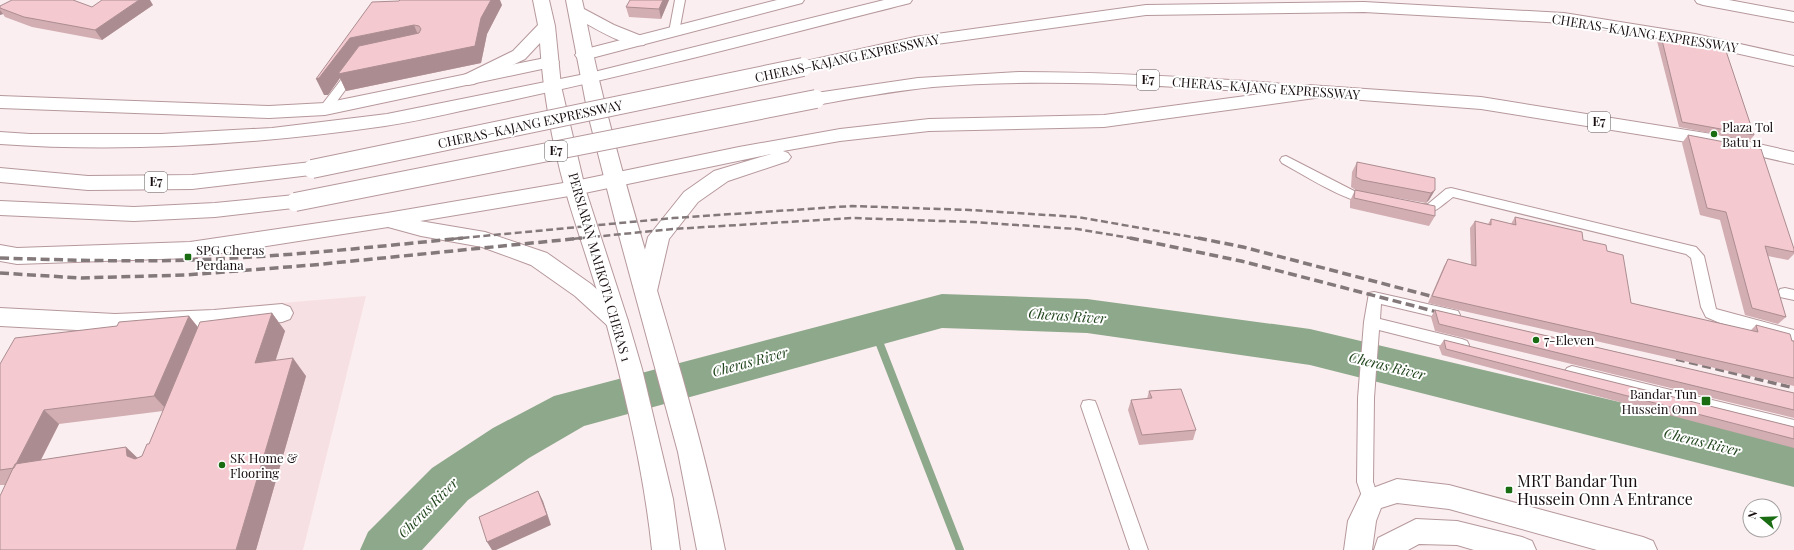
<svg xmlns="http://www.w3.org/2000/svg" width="1794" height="550" font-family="'Playfair Display',serif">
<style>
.built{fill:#f7e0e3}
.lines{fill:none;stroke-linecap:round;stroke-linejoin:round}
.stream{stroke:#8ea88b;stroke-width:8}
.river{fill:#8ea88b;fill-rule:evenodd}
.service-casing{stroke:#b5989c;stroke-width:2}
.minor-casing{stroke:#b5989c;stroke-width:2}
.secondary-casing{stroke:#b5989c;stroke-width:2}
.motorway-casing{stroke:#b5989c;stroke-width:2}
.service{fill:#fff;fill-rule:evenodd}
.minor{fill:#fff;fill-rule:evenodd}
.secondary{fill:#fff;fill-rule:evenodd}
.motorway{fill:#fff;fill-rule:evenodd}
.rail-far1{stroke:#84797a;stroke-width:2.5;stroke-dasharray:7 3.5;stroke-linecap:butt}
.rail{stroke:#84797a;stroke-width:3.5;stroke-dasharray:9 4.5;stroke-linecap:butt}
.motorway-bridge-casing{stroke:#b5989c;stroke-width:20;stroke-linecap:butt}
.motorway-bridge{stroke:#fff;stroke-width:18}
.wall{fill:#d2adb2;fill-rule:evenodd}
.shaded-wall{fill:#ab8d91}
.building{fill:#f4c9cf;stroke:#ab8d91}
.poi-dot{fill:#196c12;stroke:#fff;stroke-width:1.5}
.labels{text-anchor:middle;stroke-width:4;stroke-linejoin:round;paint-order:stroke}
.shield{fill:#fff;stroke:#5d5657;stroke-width:1}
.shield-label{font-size:12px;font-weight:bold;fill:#180e0f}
.street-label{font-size:13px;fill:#180e0f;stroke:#fff}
.poi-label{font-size:13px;fill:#180e0f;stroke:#fff;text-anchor:start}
.water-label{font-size:14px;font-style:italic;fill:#1a3f16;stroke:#fff}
.near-poi-label{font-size:16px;fill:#180e0f;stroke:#fff;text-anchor:start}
</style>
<rect width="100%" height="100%" fill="#fbeef0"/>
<!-- built -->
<path class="built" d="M366,296L303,550H128L222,308Z"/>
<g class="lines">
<!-- stream -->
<path class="stream" d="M874,329L960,550"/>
<!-- river -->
<path class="river" d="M942,294L1087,299L1310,329L1794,443V487L1310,365L1087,333L942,328L584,426L529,458L468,500L422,550H360L368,532L432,468L493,428L554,396Z"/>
<defs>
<path id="service" d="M675,0H685L679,32L674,35L669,32Z
M354,67L360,70L329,112H321L319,109L321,106L350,68Z
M1286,156L1358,193L1376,197L1378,200L1376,203C1356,209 1301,173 1282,163L1280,160L1282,157Z
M1451,188L1696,247L1704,256L1716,309L1794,330V342L1720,323L1706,317L1701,307L1691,258L1686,254L1453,197C1438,208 1433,217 1412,211L1410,208L1412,205L1428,204L1446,189Z
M1785,288L1794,290V300L1780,297L1778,293L1780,289Z
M1374,292L1458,311L1460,315L1458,319L1453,321L1381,304L1380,319L1462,339L1467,341L1469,345L1467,349L1462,351L1379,330L1374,398L1373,482L1379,500L1377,505L1371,508L1365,505L1357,482L1358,398L1364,322L1369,293Z
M1572,366L1794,420V434L1567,376L1564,372L1567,368Z
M1089,400L1095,401L1097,406L1148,550H1130L1081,406L1083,401Z"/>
<path id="minor" d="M777,0H804L802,3L584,60L578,59L575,55L578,51Z
M1695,0H1729L1794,12V22L1703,5L1697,3Z
M550,57L556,58L559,62L556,66L325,115L269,118L0,108V96L269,106L325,103Z
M282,304L290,307L293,313L290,319L282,322L214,328L115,332L0,326V308L115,314L214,310Z
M1397,479L1449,485L1643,537L1653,541L1657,550H1597L1449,509L1397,503L1381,508L1376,521L1372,550H1344L1348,521L1362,492Z
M1416,519L1457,521L1522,537L1532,541L1536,550H1474L1457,545L1419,544L1408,550H1374L1378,538Z"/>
<path id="secondary" d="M533,0H549L555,26L561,86L585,188L628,321L642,369L673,499L680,550H652C644,473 626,397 606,322C594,277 578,234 565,189C552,142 543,92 540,43L525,59L474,84L468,85L462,84L459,80L462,76L513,51L538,25Z
M566,0H582L584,9L614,25L644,37L647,41L644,45C629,48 601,32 587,24C622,202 690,372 725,550H697L678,452L617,228L588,114Z"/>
<path id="motorway" d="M884,0H912L910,3C776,37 643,72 508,101C467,109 426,120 385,126C259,144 127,153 0,144V132L30,134H161L272,128L387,114L590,73Z
M1364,2L1564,13L1695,34L1794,56V66L1695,44L1564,23L1364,12L1146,15L915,47L803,72L797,71L794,67L797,63L915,37L1146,5Z
M1019,72C1104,72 1190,77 1275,83L1281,84L1284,88L1282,91L1300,89L1302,86L1308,85L1481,97L1718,135L1794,152V164L1718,147L1481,109L1322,97L1104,127L929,131L840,141L783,151L788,153L791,157L788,161L728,181L698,202L669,239L657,291L654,297L646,299L638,297L635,291L648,237L684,192L714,171L771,154L575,195L420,221L485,232L547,253L591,284L625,315L628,321L625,327L617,330L609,327L575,296L531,265L482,247L421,236L388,227L190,258L17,264L0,261V245L17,248L190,242L387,213L575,181L739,147L840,129L929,119L1104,115L1268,93C1156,85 1044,78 933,87C893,91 855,98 816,105L810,103L807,99L810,95L816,93L918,78Z
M312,162L319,164L322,169L319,174L192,189L88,190L0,182V168L88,176L192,175Z
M295,195L302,197L305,202L302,207L215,217L134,221L0,215V201L134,207L215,203Z"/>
</defs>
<!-- service casing -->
<use href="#service" class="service-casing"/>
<!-- minor casing -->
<use href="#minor" class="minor-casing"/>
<!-- secondary casing -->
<use href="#secondary" class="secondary-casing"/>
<!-- motorway casing -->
<use href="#motorway" class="motorway-casing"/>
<!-- service -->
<use href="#service" class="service"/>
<!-- minor -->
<use href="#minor" class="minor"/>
<!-- secondary -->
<use href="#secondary" class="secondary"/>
<!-- motorway -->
<use href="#motorway" class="motorway"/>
<!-- rail-far1 -->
<path class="rail-far1" d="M452,239L673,218L852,206L970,210L1078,217L1203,239
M572,239L673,229L852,218L972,222L1077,229L1136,239"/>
<!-- rail -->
<path class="rail" d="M1130,238L1241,261L1445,314
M1198,238L1243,247L1442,299
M0,258C64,260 127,262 191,260C282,257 373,247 463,238
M0,273L81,278L186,275L313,265L582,238
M1676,359L1794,388"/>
<defs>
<path id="motorway-bridge" d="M312,169L803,67
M295,202L816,99"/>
</defs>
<!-- motorway-bridge casing -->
<use href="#motorway-bridge" class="motorway-bridge-casing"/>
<!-- motorway-bridge -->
<use href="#motorway-bridge" class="motorway-bridge"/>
</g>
<!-- wall -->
<path class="wall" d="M669,0L661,19L629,17L626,7Z
M399,1L502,5L487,34L481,63L346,91L340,78L328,95H324Z
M153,5L102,40L32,27L5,17L3,14L0,15V6L92,7Z
M1661,36L1754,135L1750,141L1679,127L1657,41Z
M1688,135L1794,249V254L1788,260L1768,256L1786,317L1778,324L1745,315L1720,220L1700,215L1682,143Z
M1357,162L1435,190L1429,200L1426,203L1357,191L1351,187L1352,172Z
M1355,190L1435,216L1429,226L1350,208V201Z
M1515,217L1583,240L1607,251L1631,303L1750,331L1756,325L1794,341V386L1428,303L1444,266L1448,259L1471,265L1470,228L1475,221L1488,224L1491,219L1511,224Z
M1435,310L1794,393V418L1435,331L1431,317Z
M272,313L285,331L275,361L306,376L256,550H0L5,485H0V364L117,326L189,316L198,327ZM163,411L149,444L142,456L137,458L126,447L41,460L59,424Z
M1444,340L1794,427V448L1442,355L1439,347Z
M1149,391L1196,430L1193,440L1139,445L1128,410L1131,400L1147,399Z"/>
<!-- shaded-wall -->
<path class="shaded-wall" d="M139,0H150L153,5L102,40L95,30Z
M491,0H500L502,5L487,34L481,63L346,91L340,78L328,95H324L316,79L350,38L414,25L421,42Z
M663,0H669L661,19L659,9Z
M0,10L3,14L0,15Z
M1435,190L1429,200L1426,203L1431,193Z
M272,313L285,331L269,381L255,363Z
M189,316L200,330L167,410L154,396Z
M293,358L306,376L256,550H236Z
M44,410L59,424L30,481L14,468Z
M126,447L144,464L127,456Z
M538,491L543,501L551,525L496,550H492L487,542Z"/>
<!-- building -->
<path class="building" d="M12,0H73L92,7L102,0H139L95,30L24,17L0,8V6Z
M400,0H491L481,18L475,46L338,74L359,46L419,33L421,29L419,26L414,25L350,38L319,78L316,79L372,2L399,1Z
M630,0H663L659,9L626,7Z
M1661,36L1725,48L1754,135L1682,122Z
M1688,135L1761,149L1794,249V252L1765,246L1786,317L1752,308L1726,212L1707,208Z
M1357,162L1435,178V190L1431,193L1362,180L1356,177Z
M1355,190L1435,206V216L1354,198Z
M1515,217L1582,232L1583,240L1606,245L1607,251L1623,255L1631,303L1758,332L1756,325L1790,334L1792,341H1794V378L1432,296L1448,259L1476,266L1475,221L1491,225V219L1516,225Z
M1435,310L1794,393V410L1439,324Z
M272,313L255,363L293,358L236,550H0V496L15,464L126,447L127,456L135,459L142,456L147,444H149L200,322Z
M189,316L154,396L44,410L14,468L0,470V364L15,338L117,326L119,322Z
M1444,340L1794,427V439L1446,349Z
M1181,389L1196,430L1142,435L1131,400L1152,398L1149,391Z
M538,491L547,515L487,542L479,517Z"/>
<!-- markers -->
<g class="poi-dot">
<circle cx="1714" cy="134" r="4"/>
<rect x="184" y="253" width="8" height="8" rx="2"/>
<circle cx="1536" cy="340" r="4"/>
<rect x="1701" y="396" width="10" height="10" rx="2"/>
<circle cx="222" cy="465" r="4"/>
<rect x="1505" y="486" width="8" height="8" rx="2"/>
</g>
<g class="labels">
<!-- shield labels -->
<g class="shield">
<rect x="1137" y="70" width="22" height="20" rx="3"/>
<rect x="1588" y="112" width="22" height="20" rx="3"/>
<rect x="545" y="141" width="22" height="20" rx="3"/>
<rect x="145" y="172" width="22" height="20" rx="3"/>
</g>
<g class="shield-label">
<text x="1148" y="84">E7</text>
<text x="1599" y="126">E7</text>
<text x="556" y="155">E7</text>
<text x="156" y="186">E7</text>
</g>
<!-- street labels -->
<g class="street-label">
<text transform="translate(1645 33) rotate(9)" y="5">CHERAS–KAJANG EXPRESSWAY</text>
<text transform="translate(847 58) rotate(-12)" y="5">CHERAS–KAJANG EXPRESSWAY</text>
<text transform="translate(1266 88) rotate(4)" y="5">CHERAS–KAJANG EXPRESSWAY</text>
<text transform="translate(530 124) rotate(-12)" y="5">CHERAS–KAJANG EXPRESSWAY</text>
<text transform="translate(600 267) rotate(74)" y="5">PERSIARAN MAHKOTA CHERAS 1</text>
</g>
<!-- poi labels -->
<g class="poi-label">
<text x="1722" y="132">Plaza Tol<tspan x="1722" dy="15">Batu 11</tspan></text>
<text x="196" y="255">SPG Cheras<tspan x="196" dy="15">Perdana</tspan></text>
<text x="1544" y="345">7-Eleven</text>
<text x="1697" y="399" text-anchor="end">Bandar Tun<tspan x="1697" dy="15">Hussein Onn</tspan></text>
<text x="230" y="463">SK Home &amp;<tspan x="230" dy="15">Flooring</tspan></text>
</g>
<!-- water labels -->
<g class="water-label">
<text transform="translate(1067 316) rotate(4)" y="5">Cheras River</text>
<text transform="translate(750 362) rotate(-15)" y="5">Cheras River</text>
<text transform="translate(1387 366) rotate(14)" y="5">Cheras River</text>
<text transform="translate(1702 442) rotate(14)" y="5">Cheras River</text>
<text transform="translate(428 508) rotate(-45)" y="5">Cheras River</text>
</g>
<!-- near-poi labels -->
<g class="near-poi-label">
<text x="1517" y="487">MRT Bandar Tun<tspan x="1517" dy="18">Hussein Onn A Entrance</tspan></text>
</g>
</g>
<!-- north arrow -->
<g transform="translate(1762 518) rotate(289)"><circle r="19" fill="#ffffff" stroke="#a39f9f"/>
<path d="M0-3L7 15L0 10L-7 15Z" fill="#196c12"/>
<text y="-6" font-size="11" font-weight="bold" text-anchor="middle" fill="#180e0f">N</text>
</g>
</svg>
